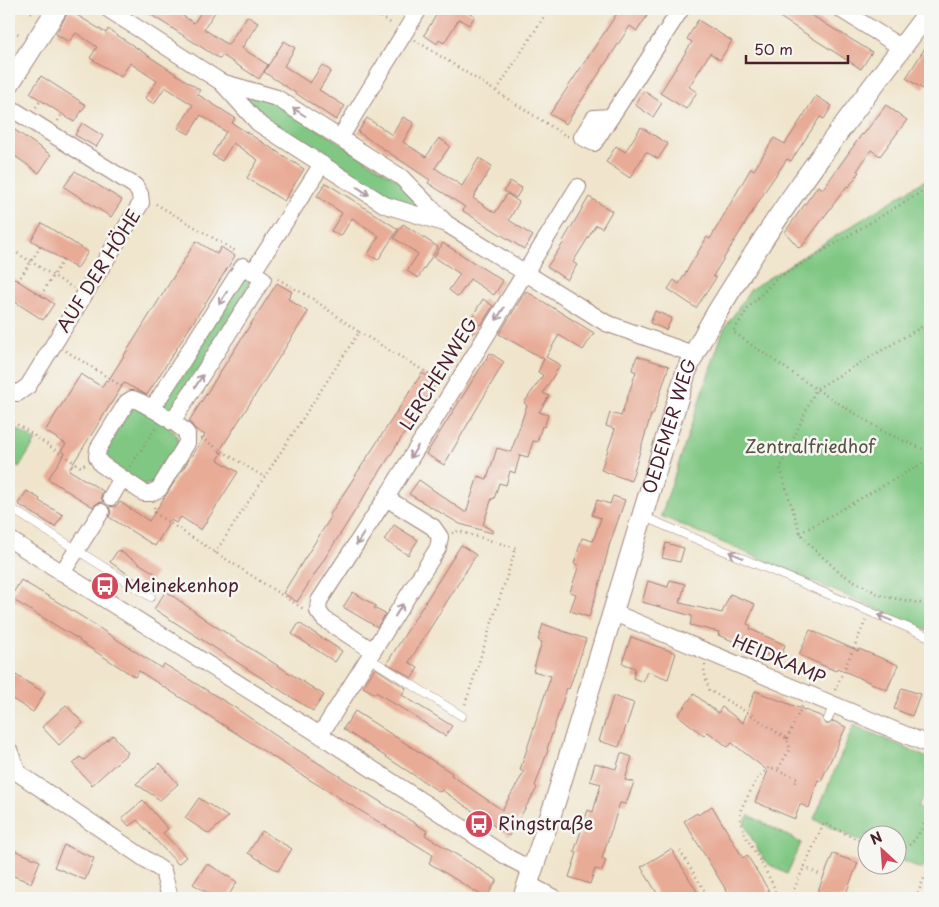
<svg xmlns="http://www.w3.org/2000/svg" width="939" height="907" font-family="'Playpen Sans',sans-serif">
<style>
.green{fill:#7fc782;stroke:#647356}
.building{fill:#e8ab96}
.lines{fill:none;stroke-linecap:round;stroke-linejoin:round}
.service-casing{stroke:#9d827c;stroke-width:9}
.minor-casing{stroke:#9d827c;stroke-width:18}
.tertiary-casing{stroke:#9d827c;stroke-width:22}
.path{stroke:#9d827c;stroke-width:2.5;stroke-dasharray:1 4;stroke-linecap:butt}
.service{stroke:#fff;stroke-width:8}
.minor{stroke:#fff;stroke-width:16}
.tertiary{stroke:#fff;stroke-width:20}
.oneway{stroke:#ae9aa0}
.labels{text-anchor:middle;stroke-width:5;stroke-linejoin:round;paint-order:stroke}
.street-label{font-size:18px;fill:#4a1f2b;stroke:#f6f6f2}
.park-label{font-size:18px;fill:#5a5145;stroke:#f6f6f2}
.poi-label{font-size:18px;fill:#4a1f2b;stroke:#f6f6f2;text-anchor:start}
</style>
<rect width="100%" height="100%" fill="#f6f6f2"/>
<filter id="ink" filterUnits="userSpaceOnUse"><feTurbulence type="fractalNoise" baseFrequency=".02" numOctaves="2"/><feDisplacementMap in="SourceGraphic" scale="10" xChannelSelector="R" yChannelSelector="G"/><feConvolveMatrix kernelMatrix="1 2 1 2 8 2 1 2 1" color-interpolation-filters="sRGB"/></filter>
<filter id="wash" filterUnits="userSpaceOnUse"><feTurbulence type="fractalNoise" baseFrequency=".0096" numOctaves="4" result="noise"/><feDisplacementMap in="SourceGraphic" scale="20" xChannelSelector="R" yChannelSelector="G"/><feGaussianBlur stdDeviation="1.12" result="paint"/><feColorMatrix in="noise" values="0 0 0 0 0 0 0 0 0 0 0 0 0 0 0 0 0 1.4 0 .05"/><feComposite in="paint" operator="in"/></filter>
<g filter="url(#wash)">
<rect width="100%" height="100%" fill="#f0e5cc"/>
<!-- green -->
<path class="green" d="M232,89L278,103L398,180L435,216L388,202L261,120Z
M930,177V632L661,516L723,331L751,289Z
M241,276L255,285L172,417L157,408Z
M138,407C151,415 185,430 178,450C175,458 158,476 152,484L143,485L108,461L103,455L131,408Z
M9,422L11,425L36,441L19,467L9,461Z
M854,725L930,759V780L918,807L930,812V851L922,870L897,858L896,834H866V844L814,819Z
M749,815L801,843L787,874C781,871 774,868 769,864C761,858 748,832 744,822Z"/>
<g id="blocks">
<!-- building -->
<path class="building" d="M142,9H172L194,23L203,9H217L204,29L228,45L247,16L258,23L242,48L268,65L259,79L222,55L220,59Z
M440,9H466L465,10L475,16L469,25L459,19L444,43L439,40L437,44L424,35Z
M620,9H642L649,13L637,31L630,26L566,124L550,114Z
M767,9H801L872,52L861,69Z
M69,10L106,33L108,29L200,90L197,94L235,118L232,123L304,169L284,201L247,178L258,160L233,143L222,161L212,155L226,132L201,115L189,134L178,128L193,105L165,87L154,104L145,98L157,81L130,63L121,77L90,58L97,47L76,33L69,42L56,34Z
M698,20L732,41L720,60L710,53L689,87L697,92L686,109L660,93L692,42L687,39Z
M930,40V78L923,89L906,78Z
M284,41L295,48L284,66L310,83L322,65L331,71L319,90L345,106L336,120L264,72Z
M41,76L86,105L74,122L30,93Z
M644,91L662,103L653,117L635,105Z
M816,96L832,106L824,119L820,117L791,161L787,159L767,188L713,276L716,278L696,308L668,289L674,280L679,284L707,237L710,239L751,168L754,170L774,138L785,144Z
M886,105L907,120L880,156L871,150L857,171L859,172L849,187L847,186L804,244L799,248L785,232L818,186L823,189L862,134L863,135Z
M403,117L414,123L403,142L426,157L439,138L450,146L435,168L462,186L479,158L492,166L473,198L495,213L507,194L519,202L509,220L533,236L524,249L463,211L465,207L428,183L430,180L358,132L367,118L392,135Z
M82,123L103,136L96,147L75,135Z
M9,126L51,155L39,173L9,152Z
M641,127L668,144L658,159L646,152L630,178L606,162L616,146L625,152Z
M75,171L122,200L111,217L64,187Z
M510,181L522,188L516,198L504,191Z
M326,183L398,229L378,260L368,254L379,236L352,218L341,236L331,231L342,213L317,196Z
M589,197L612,211L602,228L596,225L573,262L577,265L567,280L547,267L564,242L563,241Z
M42,223L88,252L77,269L31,240Z
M403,224L438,247L418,278L407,271L418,254L394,238Z
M196,241L217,254L221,247L235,256L147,395L124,383L69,470L103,491L101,496L103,502L97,503L93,507L48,479L65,453L61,451L66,444L45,431L81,374L102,387L106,380L108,381Z
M443,243L503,281L494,295L470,279L458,297L449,290L460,274L434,257Z
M9,275L54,304L43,320L9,298Z
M277,283L292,292L288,299L308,312L219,452L222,453L218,460L238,472L201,530L181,517L176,523L171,520L155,546L109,517L111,512L109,507L116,506L120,502L149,521L205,435L195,429L189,421Z
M526,291L594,333L583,350L559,335L546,357L560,365L543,393L549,396L539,412L548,415L544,427L542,426L537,442L533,441L528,457L520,455L515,473L510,471L506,485L499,483L494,499L492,498L483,525L493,531L492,533L460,524L409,494L419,480L466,513L478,476L487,479L497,448L511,452L527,405L524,403L543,375L538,372L544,359L499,334Z
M483,299L493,306L481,325L479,324L471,335L460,329L468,315L472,317Z
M655,311L672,318L666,330L650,323Z
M490,353L504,362L444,465L426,454Z
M637,356L669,366L653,415H651L631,481L601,470L615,429L606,426L610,413L621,416L636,372L632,370Z
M422,373L437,382L297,602L283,593L331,517L329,516Z
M27,491L40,499L39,501L63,515L55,527L18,504Z
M613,496L625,500L609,546L601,579L589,617L570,611L576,594L570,592L579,565L574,564L582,538L593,541L601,518L592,515L597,500L610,504Z
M394,525L418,540L408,555L384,540Z
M666,543L684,548L680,562L662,558Z
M461,545L476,555L409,662L418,668L412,678L387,663Z
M118,550L156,574L147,587L110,562Z
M21,580L76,613L161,668L164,664L234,707L288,744L427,831L425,835L497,880L486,898L429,863L433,855L292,769L139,671L135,677L79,641L80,640L10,598Z
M670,580L685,584L680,603L722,613L730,594L755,604L747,624L751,626L750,629L785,645L780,660L718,635L719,632L690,625L692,616L642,602L648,581L668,587Z
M166,591L209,622L324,695L313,711L154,609Z
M353,592L376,606L374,608L385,614L377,627L343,607Z
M299,623L342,651L335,662L292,634Z
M543,624L586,639L569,689L567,688L547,749L548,750L535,786L537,788L509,836L442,790L440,792L343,729L355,711L452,773L451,775L502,810L524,772L520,770L551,676L533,671L542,642L538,640Z
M810,630L858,651L859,649L898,665L887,690L837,668L836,671L799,655Z
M631,637L676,653L668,679L647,671L643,682L633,678L635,668L622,663Z
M375,668L406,688L402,695L452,726L445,736L376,692L375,694L363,687Z
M9,671L45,693L33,712L9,697Z
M902,688L920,694L912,716L894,709Z
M755,691L823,717V720L825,724H829L833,721L846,727L821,781L818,780L809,808L800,804L795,819L755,802L768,771L732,743L728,747L708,732L704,736L678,715L694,694L718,713L722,707L743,723Z
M613,696L634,703L619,747L599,741Z
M66,705L83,723L59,745L42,727Z
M113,735L128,753L92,785L73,764L80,757L84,760Z
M621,753L632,757L625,780L634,782L626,804L620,803L602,858L606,860L602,871L595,869L590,884L569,877L577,853L574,852L588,810L593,812L601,784L590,781L595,763L616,769Z
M160,763L178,784L160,800L136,784Z
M199,798L228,817L209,834L185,818Z
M143,800L168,829L163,833L186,857L178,864L137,820L129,826L122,818Z
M712,806L743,858L747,855L769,891L758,898H752L749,893L740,898H731L684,821L697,813L698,815Z
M262,831L292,849L278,871L248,853Z
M64,845L94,858L85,880L54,867Z
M9,848L40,861L31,883L9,874Z
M671,849L701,898H660L641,867Z
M833,854L858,863L844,898H815Z
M206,865H210L237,882L227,898H216L193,884Z"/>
</g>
</g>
<g filter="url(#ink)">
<use href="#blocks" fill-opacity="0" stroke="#9d827c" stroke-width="1"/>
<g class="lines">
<defs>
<path id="service" d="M9,507L151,597
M644,517L930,637
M369,658L462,716
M828,719L834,704"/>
<path id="minor" d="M108,9L221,82L258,123L385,205L444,223
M840,9L902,48
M221,82L277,98L401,177L447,224L606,323L693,354
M9,107L135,186L140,194L141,203L28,386L18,393L9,392
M611,117L594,118L582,137L594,143L681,9
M340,138L419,9
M253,272L322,164
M132,399C140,400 184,427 187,434C187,435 187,442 187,443L159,489L151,493H144L101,464L97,457L98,449L127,402Z
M152,409L243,266L263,279L172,422
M111,497L122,478
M9,539L320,735L509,858L532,870
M62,573L101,512
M612,612L930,745
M373,651L324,619L318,611L319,601L386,498L578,187
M320,735L438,548L440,537L433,527L386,498
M9,750L18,773L163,871L170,898
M528,884L554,898"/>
<g id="tertiary">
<path d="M9,84L57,9"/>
<path id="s1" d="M523,898L556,799L686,372C703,332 727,296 750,260C805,173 869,92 930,10"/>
</g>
</defs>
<!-- service casing -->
<use href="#service" class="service-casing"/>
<!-- minor casing -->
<use href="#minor" class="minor-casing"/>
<!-- tertiary casing -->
<use href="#tertiary" class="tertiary-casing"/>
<!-- path -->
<path class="path" d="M27,9L34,14
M368,9L392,24
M9,28L20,35
M415,40L566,136H569
M497,90L549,9
M36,107L41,100
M58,121L62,114
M930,187L776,279L749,307L733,332L816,389L886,433L930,452
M156,204L237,252
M9,248L73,288
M18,281L41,246
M41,295L63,260
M930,322L816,389L780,468L800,533L811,546L840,573L882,596L930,605
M359,332L441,381
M66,351L123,387
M9,415L13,408
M9,419L81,467L85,464
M201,438L264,477
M130,467L156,427
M154,507L155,512L162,518L305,610
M452,533L458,531L516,548L465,705
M800,533L930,459
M215,553L359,332L313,299L278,279
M705,665L704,671L709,690L753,716L787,739L790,749L778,769
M835,690L866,620
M787,739L802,706
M680,851L709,898
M896,852C915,847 922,828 930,812
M804,867L821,875
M770,898L775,896V889L768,875L745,835L740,820L741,809L758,777L769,768L777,770L797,778L795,784
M790,898L824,823L866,844
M916,898L930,864"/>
<!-- service -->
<use href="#service" class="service"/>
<!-- minor -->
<use href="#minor" class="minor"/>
<!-- tertiary -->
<use href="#tertiary" class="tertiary"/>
</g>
<!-- one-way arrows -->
<defs><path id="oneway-shaft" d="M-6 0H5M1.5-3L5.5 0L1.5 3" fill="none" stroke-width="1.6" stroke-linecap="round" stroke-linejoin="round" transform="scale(1.25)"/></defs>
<g class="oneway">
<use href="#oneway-shaft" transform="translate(299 112) rotate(-148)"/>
<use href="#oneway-shaft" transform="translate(363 191) rotate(33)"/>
<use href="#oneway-shaft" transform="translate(223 298) rotate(122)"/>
<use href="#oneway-shaft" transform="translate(500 314) rotate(122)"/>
<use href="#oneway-shaft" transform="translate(199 381) rotate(-58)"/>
<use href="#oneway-shaft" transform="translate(414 452) rotate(122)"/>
<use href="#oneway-shaft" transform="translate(360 539) rotate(123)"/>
<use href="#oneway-shaft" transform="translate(736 555) rotate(-157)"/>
<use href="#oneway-shaft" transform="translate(399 610) rotate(-58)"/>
<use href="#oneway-shaft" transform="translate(885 618) rotate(-157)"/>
</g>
</g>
<!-- icons -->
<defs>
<symbol id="bus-disc" viewBox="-11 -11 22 22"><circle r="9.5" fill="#d1495b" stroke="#f6f6f2"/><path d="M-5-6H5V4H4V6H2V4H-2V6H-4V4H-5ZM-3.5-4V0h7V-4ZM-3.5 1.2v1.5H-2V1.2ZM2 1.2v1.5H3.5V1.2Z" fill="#fff"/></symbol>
</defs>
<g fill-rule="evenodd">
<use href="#bus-disc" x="89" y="570" width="32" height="32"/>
<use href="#bus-disc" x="463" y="808" width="32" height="32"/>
</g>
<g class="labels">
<!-- street labels -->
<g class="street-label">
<text transform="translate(99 271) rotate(-58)" y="6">AUF DER HÖHE</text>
<text transform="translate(439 374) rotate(-58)" y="6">LERCHENWEG</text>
<text dy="6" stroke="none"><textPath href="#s1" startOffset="494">OEDEMER WEG</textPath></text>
<text transform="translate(779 660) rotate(23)" y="6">HEIDKAMP</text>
</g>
<!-- park labels -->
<g class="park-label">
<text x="810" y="453">Zentralfriedhof</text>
</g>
<!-- poi labels -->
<g class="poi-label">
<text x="124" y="592">Meinekenhop</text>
<text x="498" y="830">Ringstraße</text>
</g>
</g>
<!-- margin -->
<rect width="939" height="907" fill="none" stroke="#f6f6f2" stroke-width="30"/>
<!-- north arrow -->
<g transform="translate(882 850) rotate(334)"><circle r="24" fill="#f6f6f2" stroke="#b1a0a2"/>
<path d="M0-4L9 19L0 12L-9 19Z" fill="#d1495b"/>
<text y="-8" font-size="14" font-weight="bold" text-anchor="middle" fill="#4a1f2b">N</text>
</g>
<!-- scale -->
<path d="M746 55v8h102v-8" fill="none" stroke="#4a1f2b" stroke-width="2.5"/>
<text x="754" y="55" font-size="15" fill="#4a1f2b" stroke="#f6f6f2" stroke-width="4" paint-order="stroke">50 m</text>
</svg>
